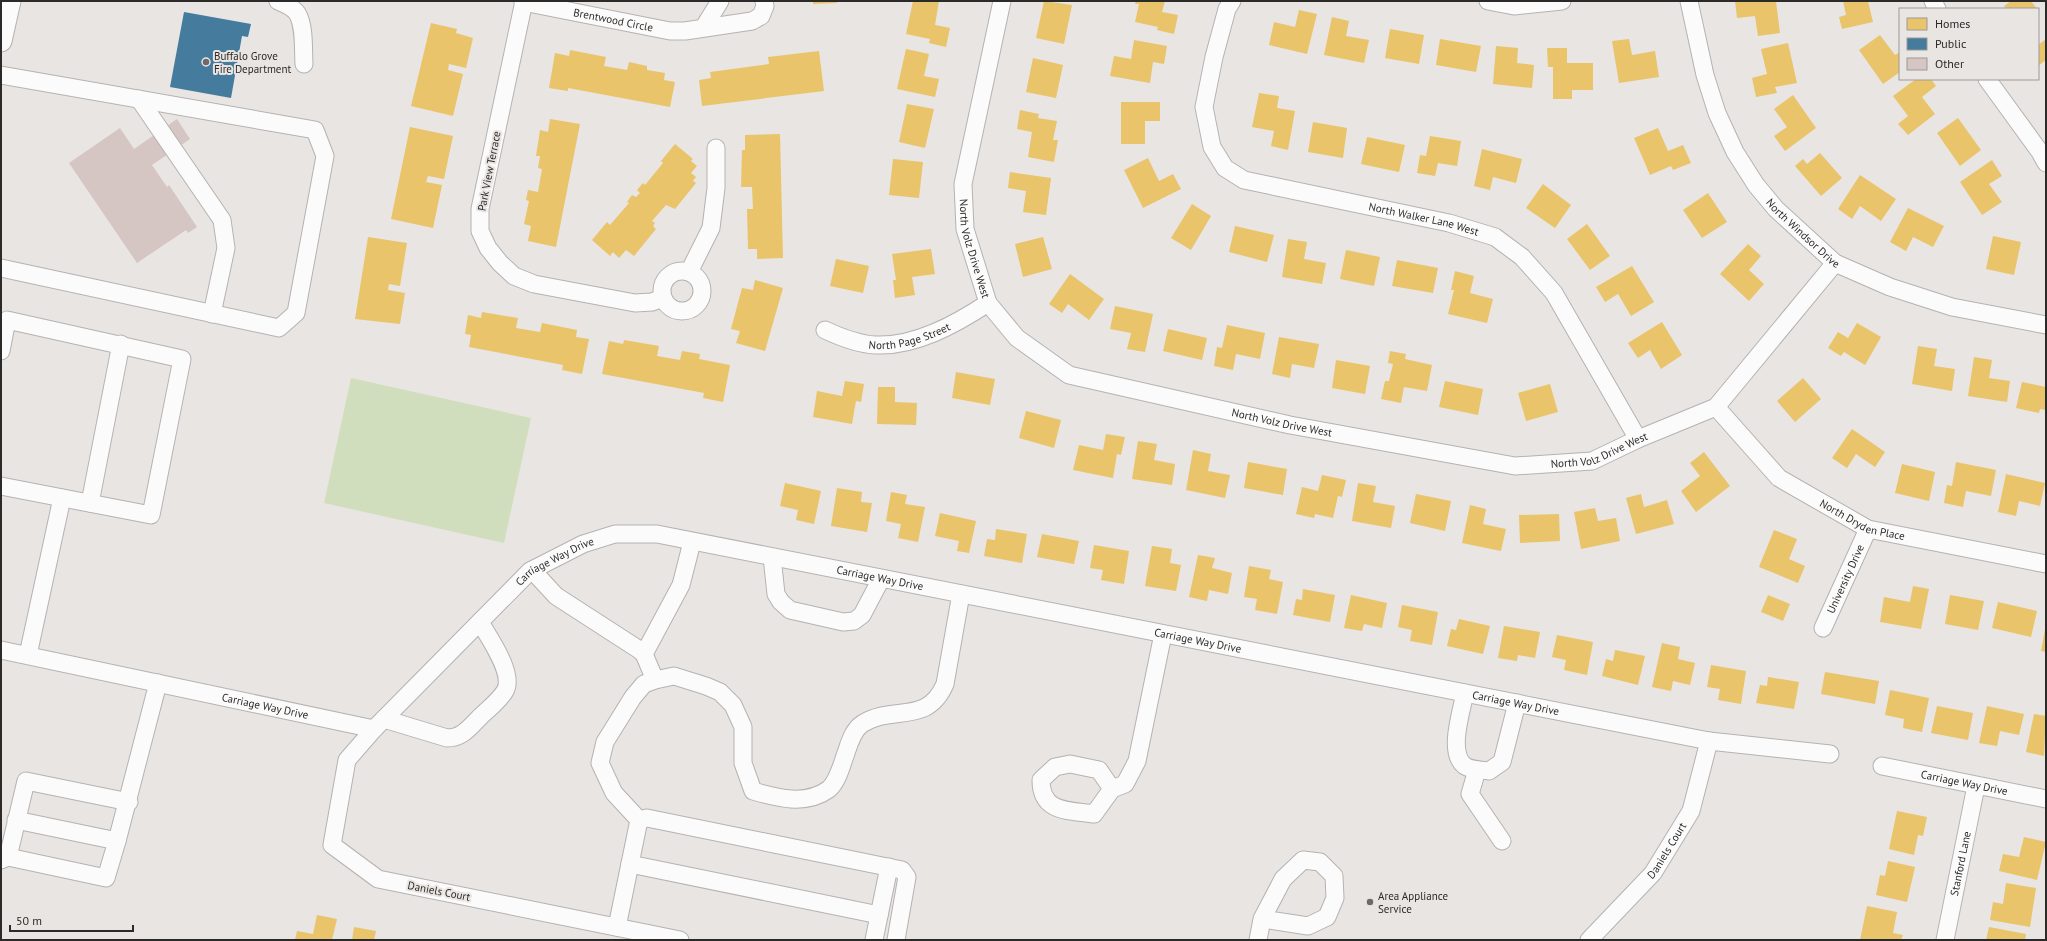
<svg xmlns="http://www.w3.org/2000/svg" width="2047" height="941" font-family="'PT Sans',sans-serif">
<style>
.green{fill:#d1debd}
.homes{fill:#e9c46a}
.public{fill:#457b9d}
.building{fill:#d5c6c3}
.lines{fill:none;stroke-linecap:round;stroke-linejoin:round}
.minor-casing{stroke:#b5b2b1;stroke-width:19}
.major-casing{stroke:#b5b2b1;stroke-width:23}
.minor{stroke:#fcfbfb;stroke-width:17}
.major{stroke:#fcfbfb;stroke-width:21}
.poi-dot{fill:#6d6b69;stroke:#e9e5e2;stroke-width:1.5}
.labels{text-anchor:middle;stroke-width:4;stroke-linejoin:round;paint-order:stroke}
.street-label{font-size:11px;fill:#2b2a28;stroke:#e9e5e2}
.poi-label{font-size:11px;fill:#2b2a28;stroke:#e9e5e2;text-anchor:start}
</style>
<rect width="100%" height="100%" fill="#e8e5e3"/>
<!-- green -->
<path class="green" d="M351,378L531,418L504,543L324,503Z"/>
<!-- homes -->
<path class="homes" d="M813,1H837V3L813,4Z
M913,1H939L935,25L950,28L946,47L929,43L930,39L906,34Z
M1044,1L1072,5L1064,44L1036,38Z
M1136,1H1165L1162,12L1178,15L1174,34L1157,30L1158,27L1135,22L1139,4H1135Z
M1735,1H1776L1780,33L1758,36L1755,16L1737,18Z
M1843,1H1868L1873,22L1842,29L1839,17L1846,15Z
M2011,1H2031L2037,9H2006L2004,6Z
M1299,10L1317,14L1307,54L1269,45L1274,22L1295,27Z
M1332,17L1349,21L1346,36L1369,40L1364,63L1324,55Z
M431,23L457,29L456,33L473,38L466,68L449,64L448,70L463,74L453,116L411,106Z
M1390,29L1424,35L1419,64L1385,58Z
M1880,35L1895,55L1900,52V72L1883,84L1859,50Z
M1440,39L1481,46L1476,72L1436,65Z
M1629,39L1632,55L1655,51L1659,77L1619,83L1612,41Z
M2046,39V60L2038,66V45Z
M1134,40L1167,46L1164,64L1153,62L1150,83L1110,76L1114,56L1131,59Z
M1788,43L1797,83L1775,87L1777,93L1756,97L1752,78L1767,74L1761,49Z
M1496,46L1518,48L1517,63L1534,65L1532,88L1493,84Z
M1547,48H1567V63H1593V90H1572V99H1553V67H1548Z
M906,49L929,54L924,76L939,79L935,97L897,89Z
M570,50L606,57L604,66L627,70L629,62L647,66V70L665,73L664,80L675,82L670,107L568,88V91L549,88L555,53L569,56Z
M819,51L824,91L702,106L699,80L711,78L710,72L769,64L768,57Z
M1033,58L1063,65L1056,98L1026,92Z
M1916,79H1931L1936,86L1922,97L1935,114L1908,135L1898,124L1908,116L1893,96Z
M1259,93L1279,96L1277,108L1295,111L1288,150L1271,146L1274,131L1252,127Z
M1793,95L1816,128L1785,151L1774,136L1787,127L1774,109Z
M1121,102H1160V121H1145V144H1121Z
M907,104L934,109L925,148L899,142Z
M1020,110L1039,114L1038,118L1057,121L1053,140H1058L1054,162L1028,157L1032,132L1017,129Z
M1958,118L1981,150L1960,166L1937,133Z
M550,119L580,124L556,247L528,241L531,226L524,224L529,201L526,200L528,190L538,192L542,169L538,168L540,156H536L540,130L548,132Z
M1313,122L1347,128L1343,158L1308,152Z
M410,127L453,136L444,179L428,176L426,182L442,185L433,228L391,219Z
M1658,128L1668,151L1683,145L1691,163L1673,170L1671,166L1650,175L1634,138Z
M780,134L783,258L757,259V249H748L747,209H753L752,187H741L742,150H745V135Z
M1430,136L1461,141L1457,166L1438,163L1435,176L1417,173L1420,155L1426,156Z
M1367,137L1405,145L1399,172L1361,164Z
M675,144L693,159L691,161L697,166L691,173L696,177L693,181L696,183L675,209L666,205L652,221L655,223L653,226L656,229L634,256L626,250L619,258L613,252L610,256L592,240L607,222L610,225L629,203L627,202L632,195L636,197L640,193L637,190L643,183L645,185L663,163L661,161Z
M1482,149L1522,159L1516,183L1493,177L1490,190L1474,186Z
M1820,153L1842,178L1821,196L1795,166L1803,159L1807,164Z
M1148,158L1159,181L1173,174L1181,189L1143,208L1124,170Z
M893,159L923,162L919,198L889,195Z
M1992,160L2002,176L1989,184L2002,202L1982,215L1960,182Z
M1010,172L1051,178L1046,215L1023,212L1026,191L1008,188Z
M1860,175L1896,199L1881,221L1860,206L1852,219L1838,209Z
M1543,184L1571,205L1555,228L1526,208Z
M1708,193L1727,222L1702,238L1683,210Z
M1192,204L1211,216L1191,250L1171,238Z
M1908,208L1944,226L1933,247L1913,237L1906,251L1890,242Z
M1587,224L1610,256L1590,270L1567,239Z
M1235,226L1274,235L1267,262L1229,252Z
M1993,236L2021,242L2014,275L1986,269Z
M368,237L407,243L400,286L389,284L388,290L405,293L400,324L355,319Z
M1043,237L1052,269L1023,277L1015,244Z
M1288,239L1307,242L1304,259L1326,263L1322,284L1282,277Z
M1748,244L1761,256L1749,270L1764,284L1749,301L1720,274Z
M931,249L935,274L912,277L915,295L895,298L893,280H896L892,254Z
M1346,250L1380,257L1374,286L1340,279Z
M836,259L869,266L863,293L830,286Z
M1397,260L1438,268L1433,293L1392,286Z
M1632,266L1654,302L1631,316L1618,294L1605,302L1596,287Z
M1455,271L1474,276L1470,293L1493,299L1487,323L1448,314L1454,290H1451Z
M1070,274L1104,299L1089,320L1068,304L1062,313L1049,304Z
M755,280L783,288L765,351L736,343L740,331L731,329L742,288L753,290Z
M1115,306L1153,314L1145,352L1127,349L1131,333L1110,329Z
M482,312L518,318L516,328L540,332L542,323L577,330L576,337L589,339L582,374L562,370L563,365L469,347L471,335L465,334L468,315L481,318Z
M1662,322L1682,355L1661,369L1650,350L1638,358L1628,343Z
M1857,323L1881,337L1865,365L1844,352L1841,356L1828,348L1838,332L1848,338Z
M1227,325L1265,333L1260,359L1236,354L1233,370L1214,366L1217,347L1222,348Z
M1168,329L1207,338L1202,360L1163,351Z
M1279,337L1319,344L1314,368L1292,364L1290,378L1272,374Z
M624,340L659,346L657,356L680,360L682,351L700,354L699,359L730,365L723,402L703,398L704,393L602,374L609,341L623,344Z
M1918,346L1937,349L1934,366L1955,369L1952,391L1912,384Z
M1390,351L1406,354L1405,359L1432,365L1427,391L1404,387L1401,403L1381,399L1385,381H1389L1393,364L1388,363Z
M1974,357L1992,360L1989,378L2010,381L2007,402L1968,396Z
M1336,360L1370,366L1365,394L1332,388Z
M956,372L995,379L990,405L952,398Z
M1803,378L1821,399L1795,422L1777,401Z
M845,381L864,384L861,402L856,401L852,424L813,417L817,391L842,396Z
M1445,381L1483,389L1478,415L1439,407Z
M2022,382L2046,387V410L2040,409L2039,413L2016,408Z
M1550,384L1558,412L1526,421L1518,393Z
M878,387H895V402L917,403L916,425L877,424Z
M1026,411L1061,420L1054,448L1019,438Z
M1852,429L1885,452L1875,467L1856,454L1847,468L1832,458Z
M1106,434L1125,437L1121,455L1117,454L1113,478L1073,470L1079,445L1103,450Z
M1138,441L1157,444L1154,460L1175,464L1172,485L1132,479Z
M1193,450L1211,454L1208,471L1230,475L1225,498L1186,490Z
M1704,452L1730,486L1696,512L1681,491L1700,476L1690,463Z
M1248,462L1287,469L1283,495L1244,488Z
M1956,462L1996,470L1991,496L1966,491L1963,507L1944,503L1947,485L1952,486Z
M1902,464L1935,472L1929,501L1895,493Z
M2006,474L2045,483L2040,506L2019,501L2016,516L1998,512Z
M1322,475L1346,480L1342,497L1338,496L1333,518L1315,514L1314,518L1296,514L1302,487L1318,491Z
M785,483L821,491L814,524L796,520L798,510L780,506Z
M1358,483L1376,486L1373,502L1395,506L1391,528L1352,521Z
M837,488L862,492L861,502L872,503L867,532L831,526Z
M891,492L907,495L905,504L925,507L918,542L898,538L901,524L886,521Z
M1416,494L1451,501L1445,531L1410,523Z
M1641,494L1644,507L1667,500L1674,524L1636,534L1626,498Z
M1470,505L1486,509L1483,524L1506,529L1501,551L1462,543Z
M1595,508L1598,521L1616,518L1620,541L1581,549L1574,512Z
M940,513L976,521L969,553L957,551L959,541L935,536Z
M1559,514L1560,541L1520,543L1519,515Z
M996,529L1027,534L1022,563L984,556L987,539L995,540Z
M1774,530L1797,539L1789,559L1805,566L1798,583L1759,567Z
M1042,534L1079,541L1074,564L1037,557Z
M1094,545L1129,551L1124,584L1101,580L1103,570L1090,568Z
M1152,546L1172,549L1170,563L1181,565L1176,591L1145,586Z
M1198,555L1215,558L1212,568L1232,573L1228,594L1209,590L1207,601L1189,597Z
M1249,566L1271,570L1269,579L1283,582L1277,614L1255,610L1257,599L1244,597Z
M1913,586L1929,589L1921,629L1880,622L1884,597L1910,602Z
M1303,589L1335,595L1330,622L1293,615L1296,599L1302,600Z
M1351,595L1387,603L1382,628L1364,624L1362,631L1344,628Z
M1768,595L1790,604L1783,621L1761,612Z
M1950,595L1984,601L1978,630L1945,624Z
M1998,602L2037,611L2031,637L1992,628Z
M1402,605L1438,612L1432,645L1410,641L1412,630L1398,627Z
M1459,619L1490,626L1483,654L1447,646L1451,629L1456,630Z
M1504,626L1540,632L1535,658L1518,655L1517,661L1498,658Z
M2045,629H2046V652L2041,651Z
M1557,635L1593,642L1587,675L1564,670L1566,660L1552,657Z
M1662,643L1680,647L1678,659L1695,663L1690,685L1673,681L1671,691L1652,687Z
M1615,650L1645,656L1638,685L1602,676L1606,659L1613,661Z
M1711,665L1746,671L1741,704L1718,700L1720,689L1707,687Z
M1825,672L1879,681L1875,704L1821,694Z
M1768,677L1799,682L1794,709L1756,703L1760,685L1767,686Z
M1890,690L1929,698L1922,732L1903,728L1904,719L1885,715Z
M1937,706L1973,713L1968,740L1931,733Z
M1987,706L2024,714L2019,735L2000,731L1997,746L1979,743Z
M2034,714L2046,716L2044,756L2026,752Z
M1897,811L1927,817L1923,836L1918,835L1914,855L1889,849Z
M2024,837L2046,842L2037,880L1999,871L2003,854L2019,857Z
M1888,861L1915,867L1907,902L1876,895L1880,875L1885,876Z
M2006,883L2036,888L2030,927L1990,920L1993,902L2003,904Z
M1867,906L1897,912L1893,933L1903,935L1901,940H1860Z
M317,915L337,919L332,940H295L297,931L313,934Z
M354,927L376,931L374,940H352Z
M1989,927L2026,934L2025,940H1986Z"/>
<!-- public -->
<path class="public" d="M184,12L251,24L248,37L242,36L231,98L170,87Z"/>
<!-- building -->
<path class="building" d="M177,119L190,139L152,165L167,187L169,185L197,227L188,233L186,230L137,263L69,163L120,128L134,149Z"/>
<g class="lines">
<defs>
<g id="minor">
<path d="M278,1C284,4 293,7 297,13C305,26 303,49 304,64"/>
<path d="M524,1L480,209V231L488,248L500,263L514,276L534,284L635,303L652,302L663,298"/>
<path id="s1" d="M1002,1L963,184L965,229L988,303L1017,338L1069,375L1290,425L1515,466L1592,461L1638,439L1716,407L1835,263"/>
<path id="s2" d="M1232,1L1227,9L1214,57L1204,107L1212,147L1225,168L1244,180L1449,223L1495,237L1522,257L1554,293L1638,439"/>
<path d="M1488,1L1514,6L1562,1"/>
<path id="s3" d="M1689,1L1705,75L1717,113L1735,152L1756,185L1776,209L1835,263L1890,287L1952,307L2046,325"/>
<path d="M1933,1L1937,9"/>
<path id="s4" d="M523,2L670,31H685L752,21L761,16L765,6L764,1"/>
<path d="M704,27L720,1"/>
<path d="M1,75L315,130L325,156L296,313L279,328L1,268"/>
<path d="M1987,79L2040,152L2046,163"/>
<path d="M139,99L222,220L226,248L212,314"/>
<circle cx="682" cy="291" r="20"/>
<path d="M689,272L711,228L716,188V148"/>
<path id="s5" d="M825,330C840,337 858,344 875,345C915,347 956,324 988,303"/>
<path d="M1,351L7,320L182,359L151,515L1,486"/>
<path id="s6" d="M1716,407L1779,478L1868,529L2046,564"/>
<path d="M90,503L121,344"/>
<path d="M772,557L776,594L781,602L790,610L843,622L854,621L862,615L881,579"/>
<path d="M532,570L556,596L638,649L644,654L655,680"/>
<path id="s7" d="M1823,628L1868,529"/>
<path id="s8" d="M1,650L374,729"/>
<path d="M644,654L681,585L692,542"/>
<path d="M28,655L62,498"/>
<path d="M1465,693C1462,710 1447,753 1465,766C1471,770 1482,770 1489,771L1502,762L1517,703"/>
<path d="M384,719L447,738C462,738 469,728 479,718C487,710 499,701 505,691C515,674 489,638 480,622"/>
<path id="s9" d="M1882,766L2046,799"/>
<path d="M1477,770L1470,794L1502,841"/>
<path d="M1112,789L1099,770L1070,764L1055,767L1041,780C1041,813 1068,810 1094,814L1112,789L1125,784L1137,761L1163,634"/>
<path d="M16,820L117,841L158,683"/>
<path d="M639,820L614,793L600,763L605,742L633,697L644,684L655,680L674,676L706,686L720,692L733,705L743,727V763L753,791C777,798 806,806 829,789C838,781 842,764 846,753C849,744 853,730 862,724C893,704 927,726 945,684L961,594"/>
<path d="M639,820L647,818L902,870L907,877L896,940"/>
<path d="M8,857L26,781L129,802"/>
<path d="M1,860L8,857L106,878L117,841"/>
<path d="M630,864L879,915"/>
<path d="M617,927L639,820"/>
<path id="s10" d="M680,940L378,879L332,845L347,760L374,729L530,571L583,544L615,534H657L1709,741L1830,754"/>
<path d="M874,940L889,867"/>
<path d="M1258,940L1262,919L1283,879L1303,860L1320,862L1334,876L1335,898L1327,917L1308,926L1262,919"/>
<path id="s11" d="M1589,940L1653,873L1691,811L1709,741"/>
<path id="s12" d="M1945,940L1976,786"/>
</g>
<path id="major" d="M1,41L10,1"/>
</defs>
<!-- minor casing -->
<use href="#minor" class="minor-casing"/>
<!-- major casing -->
<use href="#major" class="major-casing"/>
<!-- minor -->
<use href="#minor" class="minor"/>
<!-- major -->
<use href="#major" class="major"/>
</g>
<!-- markers -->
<g class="poi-dot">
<circle cx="206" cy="62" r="4"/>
<circle cx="1370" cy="902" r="4"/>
</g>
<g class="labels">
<!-- street labels -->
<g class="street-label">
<text dy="4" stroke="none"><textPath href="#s4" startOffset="92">Brentwood Circle</textPath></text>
<text transform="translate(489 171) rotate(-79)" y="4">Park View Terrace</text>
<text dy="4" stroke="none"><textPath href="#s2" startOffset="382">North Walker Lane West</textPath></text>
<text dy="4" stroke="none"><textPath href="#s3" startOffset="265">North Windsor Drive</textPath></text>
<text dy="4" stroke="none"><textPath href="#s1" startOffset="253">North Volz Drive West</textPath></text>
<text dy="4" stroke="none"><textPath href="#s5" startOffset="88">North Page Street</textPath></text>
<text dy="4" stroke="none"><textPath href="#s1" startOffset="637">North Volz Drive West</textPath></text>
<text dy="4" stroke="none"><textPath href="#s1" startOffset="961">North Volz Drive West</textPath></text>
<text dy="4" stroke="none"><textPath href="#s6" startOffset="189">North Dryden Place</textPath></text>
<text dy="4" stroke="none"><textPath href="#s10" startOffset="741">Carriage Way Drive</textPath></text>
<text dy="4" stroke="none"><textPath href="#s10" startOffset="1077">Carriage Way Drive</textPath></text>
<text dy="4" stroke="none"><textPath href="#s7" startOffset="54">University Drive</textPath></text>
<text dy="4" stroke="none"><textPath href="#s10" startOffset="1401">Carriage Way Drive</textPath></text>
<text dy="4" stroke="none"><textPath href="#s10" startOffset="1725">Carriage Way Drive</textPath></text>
<text dy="4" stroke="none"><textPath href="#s8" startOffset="270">Carriage Way Drive</textPath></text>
<text dy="4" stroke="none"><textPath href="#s9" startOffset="84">Carriage Way Drive</textPath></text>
<text dy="4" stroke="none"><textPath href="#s11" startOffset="119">Daniels Court</textPath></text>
<text dy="4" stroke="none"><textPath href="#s12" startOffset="78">Stanford Lane</textPath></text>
<text transform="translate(439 891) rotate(11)" y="4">Daniels Court</text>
</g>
<!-- poi labels -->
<g class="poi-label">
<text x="214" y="60">Buffalo Grove<tspan x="214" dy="13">Fire Department</tspan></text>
<text x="1378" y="900">Area Appliance<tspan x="1378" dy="13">Service</tspan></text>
</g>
</g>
<!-- border -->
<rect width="2047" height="941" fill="none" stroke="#2b2a28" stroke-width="4"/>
<!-- legend -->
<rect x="1899" y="8" width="140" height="72" fill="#e9e5e2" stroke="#9d9a98"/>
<rect x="1907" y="18" width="20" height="12" fill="#e9c46a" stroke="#9d9a98"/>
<text x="1935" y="28" font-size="12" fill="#2b2a28">Homes</text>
<rect x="1907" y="38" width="20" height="12" fill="#457b9d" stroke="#9d9a98"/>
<text x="1935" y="48" font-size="12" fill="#2b2a28">Public</text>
<rect x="1907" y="58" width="20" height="12" fill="#d5c6c3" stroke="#9d9a98"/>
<text x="1935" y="68" font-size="12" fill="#2b2a28">Other</text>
<!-- scale -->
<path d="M10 925v6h123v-6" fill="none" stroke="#2b2a28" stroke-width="2"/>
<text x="16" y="925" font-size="12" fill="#2b2a28" stroke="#e9e5e2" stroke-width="3" paint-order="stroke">50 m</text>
</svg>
